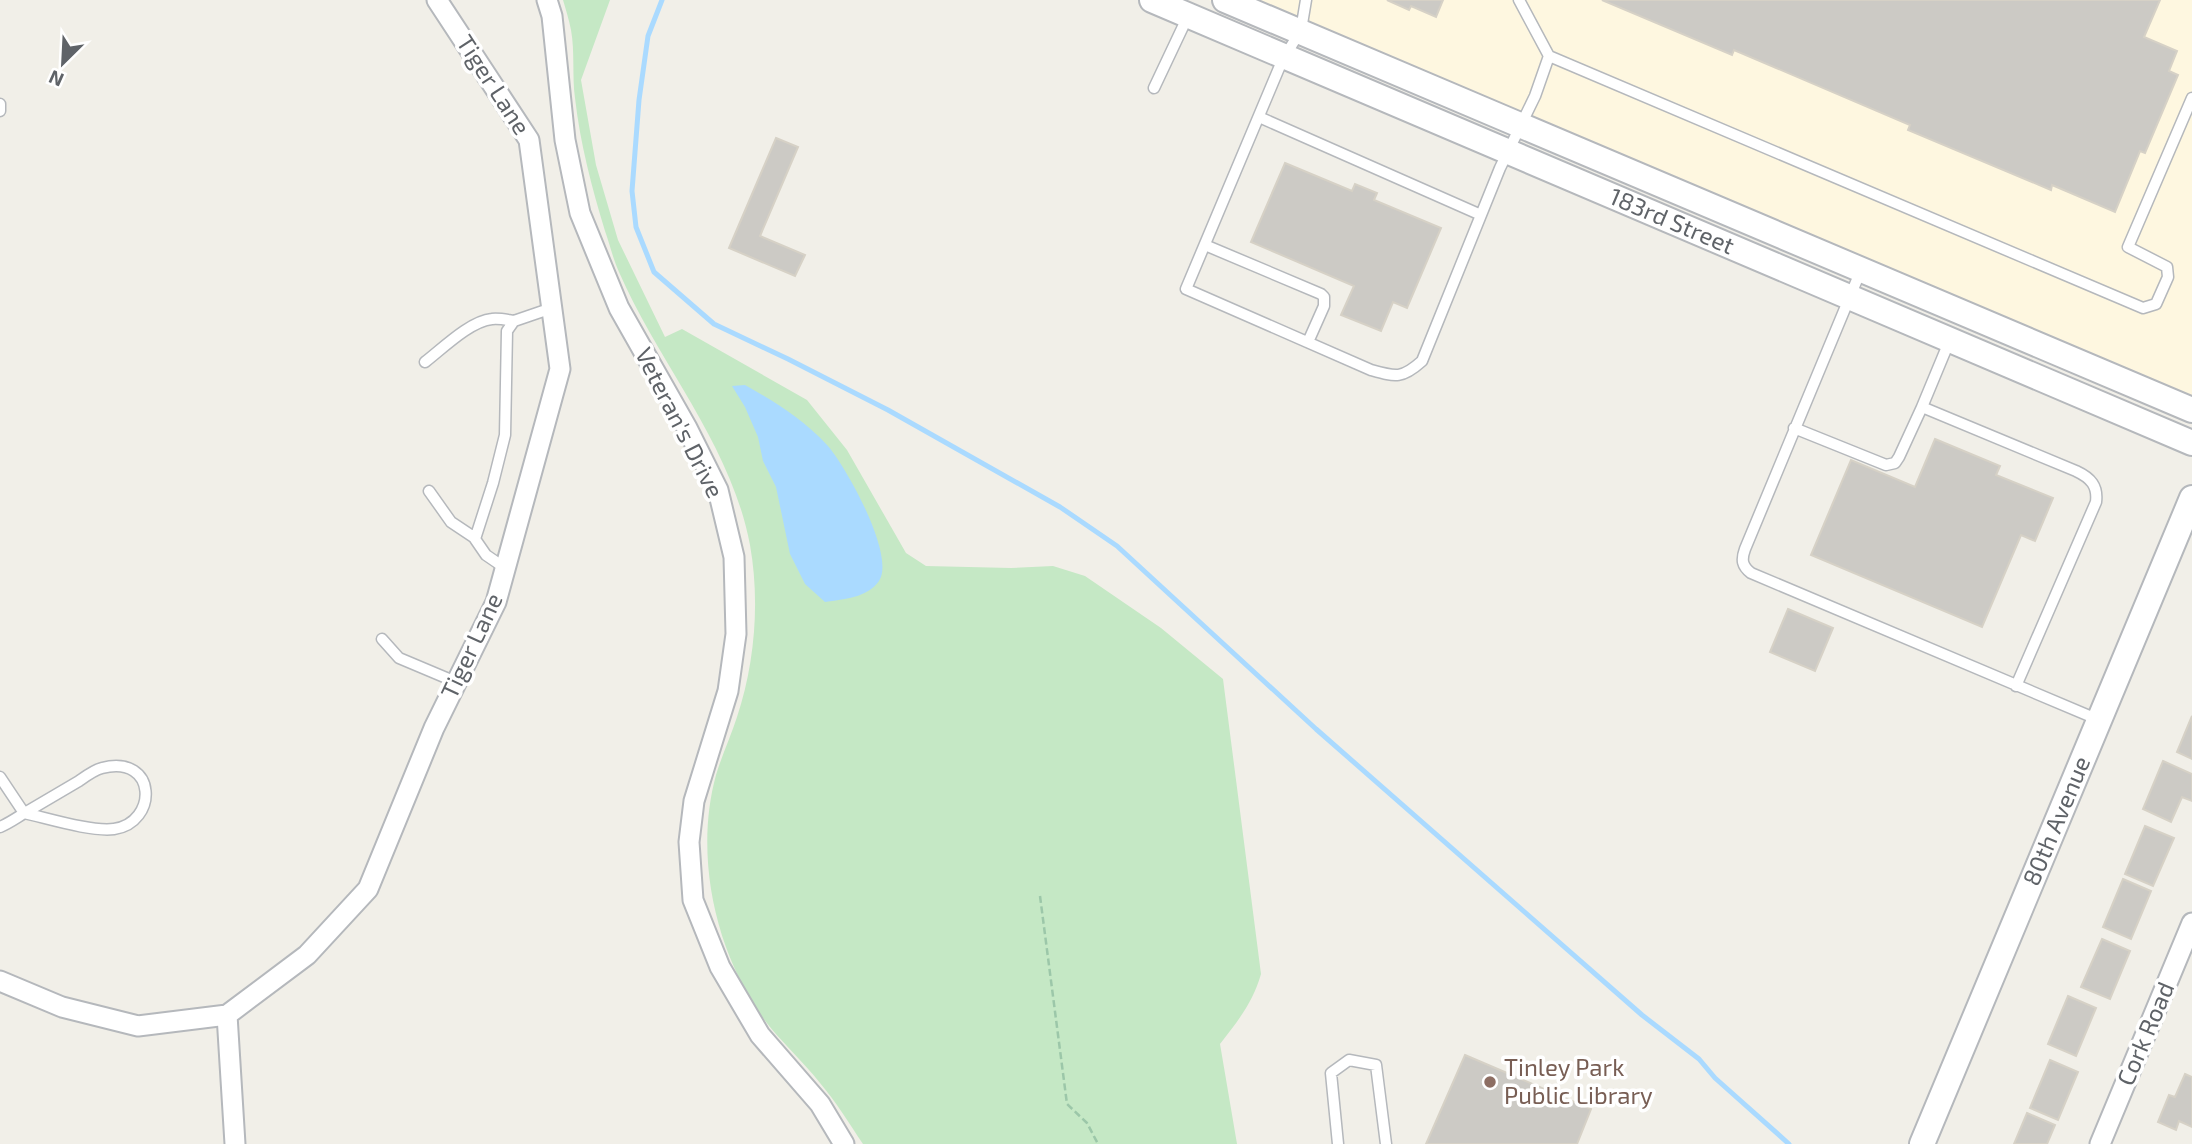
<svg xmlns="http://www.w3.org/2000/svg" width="2192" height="1144" font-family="'Exo 2',sans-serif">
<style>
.commercial{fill:#fef7e0}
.green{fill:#c5e8c5}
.water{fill:#aadaff}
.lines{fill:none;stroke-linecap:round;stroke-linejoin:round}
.stream{stroke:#aadaff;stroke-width:5}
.building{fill:#cccac5;stroke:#d6d1c6;stroke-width:2}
.service-casing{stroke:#b5b8bc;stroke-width:13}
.minor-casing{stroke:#b5b8bc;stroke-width:23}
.tertiary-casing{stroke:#b5b8bc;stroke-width:28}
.path{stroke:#9cc7a9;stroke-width:2.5;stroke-dasharray:7 3.5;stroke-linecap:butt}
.service{stroke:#fff;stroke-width:10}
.minor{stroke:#fff;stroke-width:19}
.tertiary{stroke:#fff;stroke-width:24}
.education-dot{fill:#8d6e63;stroke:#fff;stroke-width:2.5}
.labels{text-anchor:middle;stroke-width:7;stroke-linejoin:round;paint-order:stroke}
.street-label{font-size:24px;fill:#5f6368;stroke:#fff}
.education-label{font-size:24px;fill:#785e54;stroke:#fff;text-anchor:start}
</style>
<rect width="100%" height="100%" fill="#f1efe8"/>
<!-- commercial -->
<path class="commercial" d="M1209,0H2192V419Z"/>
<!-- green -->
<path class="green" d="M563,0H610L581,80L596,165L618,240L665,337L682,329L807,400L847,450L906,553L926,566L1011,568L1053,566L1085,576L1161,628L1223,679L1261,974C1253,1002 1238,1021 1220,1044L1237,1144H863C849,1123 836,1102 820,1083C802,1060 780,1041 763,1018C715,951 694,855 716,775C722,755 731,736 737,717C755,663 760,601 750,545C731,444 659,364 619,272C613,259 610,245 605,231C592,188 580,143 575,98C572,76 575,52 571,30C569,20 566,10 563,0Z"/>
<!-- water -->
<path class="water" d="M745,385C775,402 803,419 827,445C846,466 896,556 879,581C867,598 844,599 825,602L805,584L790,554L776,487L763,461L758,437L745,407L732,386Z"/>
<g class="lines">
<!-- stream -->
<path class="stream" d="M662,0L648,36L639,100L632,191L636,227L654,272L714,324L788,359L888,410L1060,507L1117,546L1316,729L1642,1015L1699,1059L1715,1078L1789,1144"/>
</g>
<!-- building -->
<path class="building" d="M1387,0H1443L1436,17L1411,6L1409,10Z
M1602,0H2160L2144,37L2177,51L2169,71L2178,75L2145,153L2140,151L2115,212L2052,185L2051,190L1908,130L1910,125L1734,50L1732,55Z
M776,138L798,147L760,236L805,255L795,276L729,248Z
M1285,163L1352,191L1355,184L1377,193L1374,200L1441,228L1407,308L1393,302L1381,331L1341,315L1354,286L1251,242Z
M1935,439L2000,466L1996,475L2053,498L2035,541L2021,535L1982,627L1811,555L1851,460L1915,487Z
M1788,609L1833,628L1815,671L1770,652Z
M2192,716V759L2177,752Z
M2163,761L2192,774V801L2182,797L2171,822L2143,809Z
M2145,826L2174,838L2153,886L2125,874Z
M2123,879L2151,891L2131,939L2103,927Z
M2102,939L2130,951L2110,999L2081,987Z
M2068,996L2096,1008L2076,1056L2048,1044Z
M1465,1055L1591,1109L1577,1144H1426Z
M2050,1060L2078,1072L2058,1120L2030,1108Z
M2185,1074L2192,1077V1127L2179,1121L2176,1130L2158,1122L2169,1095L2175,1097Z
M2027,1113L2055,1125L2047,1144H2014Z"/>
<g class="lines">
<defs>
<path id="service" d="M1306,0L1301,30L1282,61L1186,289L1371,370C1396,377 1402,379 1422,361L1500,168L1535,96L1549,56L1519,0
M1549,56L2143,308L2156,304L2168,277L2167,267L2128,247L2192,98
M1154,88L1188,16
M0,104V111
M1259,117L1481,215
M1205,245L1321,294L1324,297V306L1308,342
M1861,270L1745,549C1741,560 1742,566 1751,573L2099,720
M1949,342L1922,407L2076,471C2091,478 2098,486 2096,502L2016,686
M425,362C442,349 470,321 492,319C499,318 507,320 514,321
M1794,428L1886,465L1895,463L1899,457L1922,407
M429,491L451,522L475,538
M505,568L486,555L475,539L493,483L505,435L507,331L514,321L552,308
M382,639L399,658L456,682
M0,777L24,813C47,818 91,832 114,829C158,823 158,754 102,768C94,770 86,776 79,781C62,791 45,801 28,811C19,816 10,823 0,827
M1338,1144L1331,1073L1349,1060L1376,1065L1386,1144"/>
<path id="minor" d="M547,0L552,16L565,140L580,213L619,308L687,428L718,490L734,557L736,634L728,691L694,801L689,842L693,900L720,967L760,1035L820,1104L844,1144
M0,981L62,1007L138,1026L227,1015L307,955L368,889L434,728L496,602L560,369L529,140L437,0
M227,1015L235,1144
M2100,1144L2192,923"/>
<g id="tertiary">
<path id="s1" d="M1152,0L2192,443"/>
<path d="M1225,0L2192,410"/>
<path id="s2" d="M1922,1144L2192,498"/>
</g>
</defs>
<!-- service casing -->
<use href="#service" class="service-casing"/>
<!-- minor casing -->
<use href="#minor" class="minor-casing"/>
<!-- tertiary casing -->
<use href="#tertiary" class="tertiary-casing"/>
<!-- path -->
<path class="path" d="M1040,896L1067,1104L1087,1123L1098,1144"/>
<!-- service -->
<use href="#service" class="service"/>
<!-- minor -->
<use href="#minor" class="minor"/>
<!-- tertiary -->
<use href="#tertiary" class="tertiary"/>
</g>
<!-- markers -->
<circle class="education-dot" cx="1490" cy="1082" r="7"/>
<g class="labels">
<!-- street labels -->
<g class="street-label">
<text transform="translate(493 85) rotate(57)" y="8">Tiger Lane</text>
<text dy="8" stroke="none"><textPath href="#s1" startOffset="565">183rd Street</textPath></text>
<text transform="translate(679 423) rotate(63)" y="8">Veteran's Drive</text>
<text transform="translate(472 646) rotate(-65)" y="8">Tiger Lane</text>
<text dy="8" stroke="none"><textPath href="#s2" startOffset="350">80th Avenue</textPath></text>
<text transform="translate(2146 1034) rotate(-67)" y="8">Cork Road</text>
</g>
<!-- education labels -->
<g class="education-label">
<text x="1504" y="1076">Tinley Park<tspan x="1504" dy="28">Public Library</tspan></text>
</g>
</g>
<!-- north arrow -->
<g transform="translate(63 63) rotate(204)" stroke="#ffffff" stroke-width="5" paint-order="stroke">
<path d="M0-5L12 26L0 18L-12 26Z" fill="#5f6368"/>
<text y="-10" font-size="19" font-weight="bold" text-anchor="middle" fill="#5f6368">N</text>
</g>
</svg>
